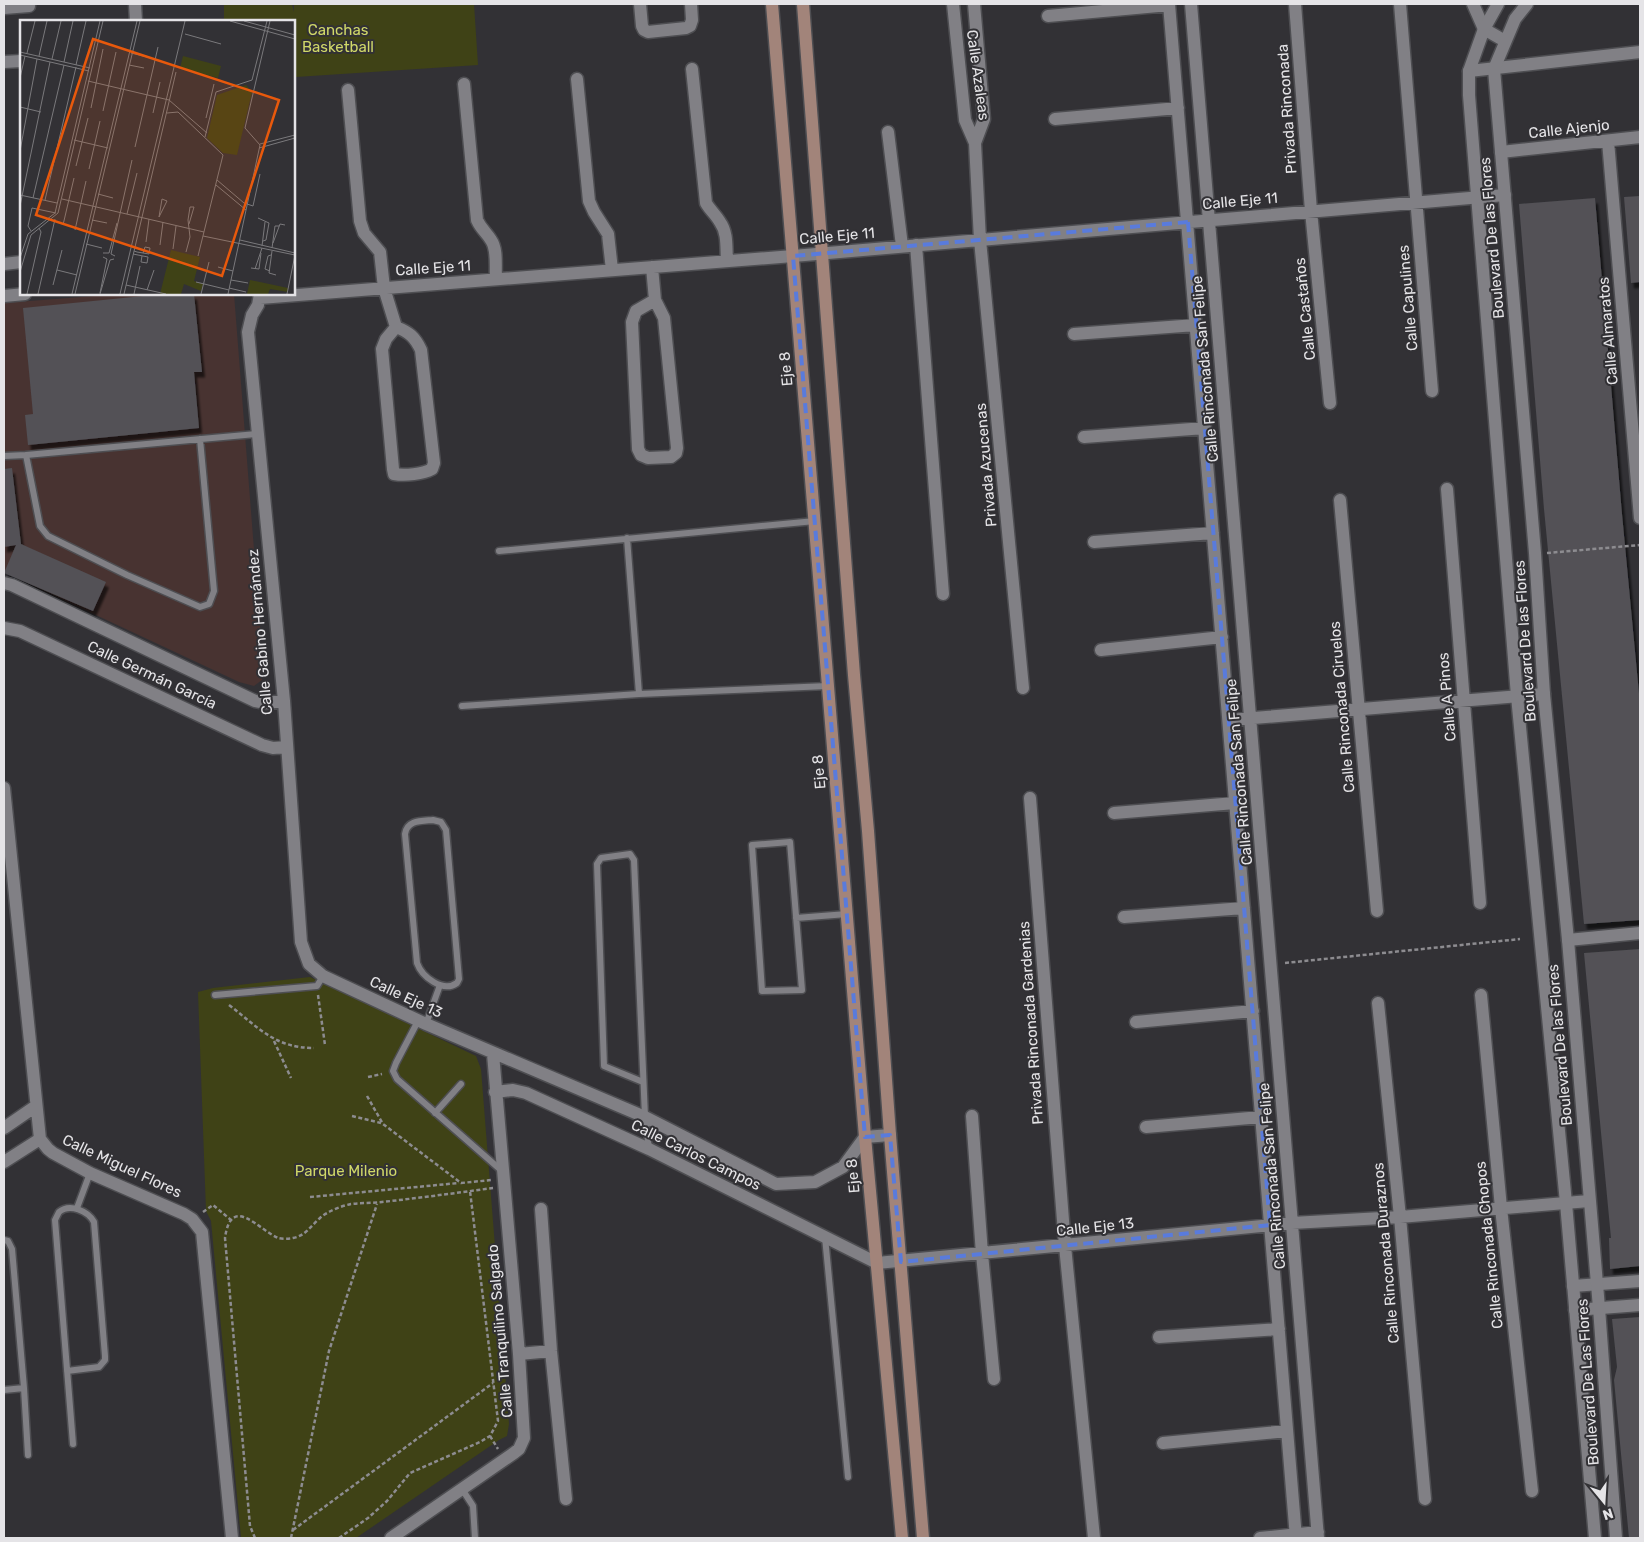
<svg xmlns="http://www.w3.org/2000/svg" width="1644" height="1542" font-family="Rubik,sans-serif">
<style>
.commercial{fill:#483331}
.green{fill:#3f4216}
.building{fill:#525156;filter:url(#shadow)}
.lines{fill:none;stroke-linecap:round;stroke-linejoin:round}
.service-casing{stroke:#4e4e52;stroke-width:9}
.minor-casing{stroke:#4e4e52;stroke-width:15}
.tertiary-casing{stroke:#4e4e52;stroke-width:15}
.secondary-casing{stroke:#4e4e52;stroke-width:15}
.path{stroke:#8d8c90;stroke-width:2.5;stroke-dasharray:4 2.5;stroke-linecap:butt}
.service{stroke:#818085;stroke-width:6}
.minor{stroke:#818085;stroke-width:12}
.tertiary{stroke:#818085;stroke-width:12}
.secondary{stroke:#a2847a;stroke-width:12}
.marked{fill:none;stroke:#597bdc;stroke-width:4;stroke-dasharray:10 6;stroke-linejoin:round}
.labels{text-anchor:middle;stroke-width:4;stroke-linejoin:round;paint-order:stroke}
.park-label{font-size:15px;fill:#d0d868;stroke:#323135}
.street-label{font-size:15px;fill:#e5e4e7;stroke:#323135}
.inset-road{fill:none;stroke:#7a797c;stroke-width:1}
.view{fill:#e8590c;fill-opacity:0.15;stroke:#e8590c;stroke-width:2.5}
.inset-edge{fill:none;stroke:#e5e4e7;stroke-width:2.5}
</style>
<defs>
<filter id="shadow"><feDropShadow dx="3" dy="5.5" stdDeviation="1" flood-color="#0009"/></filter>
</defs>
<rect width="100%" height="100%" fill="#323135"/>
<!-- commercial -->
<path class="commercial" d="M120,294H234L262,652V680L254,686L239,682L4,572V303Z"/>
<!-- green -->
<path class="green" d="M224,4H292L294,12V4H474L478,65L296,77V87H294V21H224Z
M310,977L476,1056L481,1069L509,1424L507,1436L499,1440L356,1538H241L211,1221L206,1211L198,992L213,988Z"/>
<!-- building -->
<path class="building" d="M1640,196V282L1631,283L1624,197Z
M1595,198L1622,514L1640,704V920L1584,924L1544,509L1519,204Z
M163,294H194L202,372H194L199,428L28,445L25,415L33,414L23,308Z
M12,468L21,544L106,582L93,611L4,573L16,545L4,547V469Z
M1640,949V1266L1610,1269L1609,1238H1611L1584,953Z
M1640,1317V1538H1629L1614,1380L1617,1367L1612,1319Z"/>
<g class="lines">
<defs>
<path id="service" d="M200,439L214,591L209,604L200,607L127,575L48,536L40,526L26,455L257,434
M4,456L26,455
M627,538L639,694L828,686
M499,551L815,521
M462,706L639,694
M433,820L441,822L446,830L459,979L457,983C443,993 422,977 417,963L405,834C407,820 421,821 433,820Z
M790,842L802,990L762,991L752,845Z
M796,918L847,914
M215,995L317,986L323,976
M418,1021L396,1063L393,1071L397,1079L502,1171
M426,1024L440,985
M643,1082L604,1066L597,864L601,858L630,854L634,860L645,1117L649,1149
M435,1113L461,1084
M77,1208L90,1173
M825,1237L848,1477
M4,1240L8,1241L12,1249L24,1388L4,1390
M67,1371L99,1367L105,1360V1356L94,1222C88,1211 70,1203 59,1212L55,1220L73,1444
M24,1388L28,1455
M462,1489L473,1506L475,1538"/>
<path id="minor" d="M135,4L136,21
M640,4L642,26L644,30L648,32L686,28L690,26L692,20L691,4
M953,4L965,120L975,143L980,240L1023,688
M974,4L984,119L975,143
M1169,4L1296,1538
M1191,4L1318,1538
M1295,4L1311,211L1330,403
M1400,4L1432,391
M1473,4L1484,29L1505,41
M4,8L29,6
M1048,16L1169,5
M4,62L21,61
M692,69L706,203C710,210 716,215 720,222C728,233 726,248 727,261
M1469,71L1640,52
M577,79L589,201L594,212L608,234L612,270
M464,84L477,220C481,229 486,232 491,240C498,250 495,267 496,279
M348,90L360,221L364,233L380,252L384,288L396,327C409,332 415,337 421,350L434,463L432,469C423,474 405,476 394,474L393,469L382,349L386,339L396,327
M1055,119L1178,108
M888,132L902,246
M1608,141L1640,518
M1501,152L1640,137
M916,245L943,594
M4,264L21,262
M652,267L655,300L664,318L677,448L676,453L671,457L648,458L641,455L638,449L632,322L636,311L655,300
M260,294L258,305L252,315L248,332L284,701L301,942L309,964L323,976L426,1024L645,1117L776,1184L815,1182L843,1167L865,1137L890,1135
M4,296L25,294
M260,298L793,256L1505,195
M1074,334L1196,325
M1084,437L1205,428
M1447,489L1480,903
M1340,500L1377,911
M1094,542L1213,533
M4,583L12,585L255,701L266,703L284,701
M4,628L20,631L262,745L273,748L287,747
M1101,650L1222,637
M1229,720L1544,694
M4,788L40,1139L48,1149L53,1153L90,1173L184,1214L192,1219L202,1232L232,1538
M1030,798L1065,1246L1094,1538
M1114,813L1235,803
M1124,917L1244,908
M1568,940L1640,933
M1481,995L1501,1208L1532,1491
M1378,1003L1400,1217L1425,1499
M1136,1022L1253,1011
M495,1092L513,1090L526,1093L649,1149L877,1263L1292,1223L1400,1217L1589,1201
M972,1116L982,1254L994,1379
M1146,1127L1261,1117
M4,1128L36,1106
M4,1162L40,1139
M541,1209L551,1351L566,1499
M1573,1286L1640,1281
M1575,1310L1640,1305
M1159,1337L1279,1329
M519,1354L551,1351
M1163,1443L1287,1431
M391,1538L514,1453L519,1449L524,1438L519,1354L493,1054
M1260,1538L1318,1532"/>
<path id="tertiary" d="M1498,4L1484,29L1469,71V95L1517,696L1566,1203L1595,1538
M1527,4L1515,19L1494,69L1535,553L1544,694L1568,940L1599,1308L1616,1538"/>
<path id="secondary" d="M772,4L865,1137L902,1538
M803,4L854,675L868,831L890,1135L923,1538"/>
</defs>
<!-- service casing -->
<use href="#service" class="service-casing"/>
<!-- minor casing -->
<use href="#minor" class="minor-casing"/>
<!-- tertiary casing -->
<use href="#tertiary" class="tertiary-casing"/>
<!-- secondary casing -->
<use href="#secondary" class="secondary-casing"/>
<!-- path -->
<path class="path" d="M1547,553L1640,545
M1285,963L1520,939
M318,995L325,1045
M229,1005C259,1028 275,1048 314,1048
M274,1041L291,1078
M368,1077L382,1074
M367,1096L383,1124L461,1183L492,1180
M352,1116L381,1123
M310,1197L459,1183
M203,1212L213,1205L231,1220
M490,1436L498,1449
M293,1530L493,1383
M255,1538L250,1526L225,1238C231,1194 258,1229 278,1238C281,1239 289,1239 293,1238C305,1236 311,1226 320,1218C328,1211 341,1206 351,1204C361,1203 372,1203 382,1202C419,1198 456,1193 493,1188
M291,1538L329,1351L377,1204
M339,1538L368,1518L387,1501L410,1473L480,1442L490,1436L498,1421L470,1191"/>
<!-- service -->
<use href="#service" class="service"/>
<!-- minor -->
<use href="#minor" class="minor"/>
<!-- tertiary -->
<use href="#tertiary" class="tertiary"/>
<!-- secondary -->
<use href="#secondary" class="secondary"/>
</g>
<!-- marked area -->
<path class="marked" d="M1188,222L1270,1225L901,1262L890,1135L865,1137L793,256Z"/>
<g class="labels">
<!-- park labels -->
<g class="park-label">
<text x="338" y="35">Canchas<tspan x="338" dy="17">Basketball</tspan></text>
<text x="346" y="1176">Parque Milenio</text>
</g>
<!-- street labels -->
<g class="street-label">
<text transform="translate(978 75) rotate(82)" y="5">Calle Azaleas</text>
<text transform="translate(1287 109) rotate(-94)" y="5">Privada Rinconada</text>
<text transform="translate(1569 129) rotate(-6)" y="5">Calle Ajenjo</text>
<text transform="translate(1240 201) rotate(-5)" y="5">Calle Eje 11</text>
<text transform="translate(837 236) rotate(-5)" y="5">Calle Eje 11</text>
<text transform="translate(1492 238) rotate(-95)" y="5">Boulevard De las Flores</text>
<text transform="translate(433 268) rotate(-4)" y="5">Calle Eje 11</text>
<text transform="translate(1408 298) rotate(-95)" y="5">Calle Capulines</text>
<text transform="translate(1305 309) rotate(-96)" y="5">Calle Castaños</text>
<text transform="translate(1608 331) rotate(-95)" y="5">Calle Almaratos</text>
<text transform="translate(786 369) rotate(-95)" y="5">Eje 8</text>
<text transform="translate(1205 369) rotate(-95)" y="5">Calle Rinconada San Felipe</text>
<text transform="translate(986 465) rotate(-95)" y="5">Privada Azucenas</text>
<text transform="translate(260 632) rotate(-95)" y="5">Calle Gabino Hernández</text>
<text transform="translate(1525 641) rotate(-94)" y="5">Boulevard De las Flores</text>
<text transform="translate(152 675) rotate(25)" y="5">Calle Germán García</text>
<text transform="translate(1447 697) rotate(-95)" y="5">Calle A Pinos</text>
<text transform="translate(1342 707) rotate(-95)" y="5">Calle Rinconada Ciruelos</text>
<text transform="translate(819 772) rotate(-95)" y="5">Eje 8</text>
<text transform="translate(1239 772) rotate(-95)" y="5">Calle Rinconada San Felipe</text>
<text transform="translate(406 997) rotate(25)" y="5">Calle Eje 13</text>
<text transform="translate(1031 1023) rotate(-94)" y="5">Privada Rinconada Gardenias</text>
<text transform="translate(1560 1045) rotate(-95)" y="5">Boulevard De las Flores</text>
<text transform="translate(696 1155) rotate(26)" y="5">Calle Carlos Campos</text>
<text transform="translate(122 1166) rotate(25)" y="5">Calle Miguel Flores</text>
<text transform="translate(853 1176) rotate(-95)" y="5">Eje 8</text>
<text transform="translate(1272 1176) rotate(-95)" y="5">Calle Rinconada San Felipe</text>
<text transform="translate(1095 1227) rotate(-6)" y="5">Calle Eje 13</text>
<text transform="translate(1489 1245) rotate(-96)" y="5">Calle Rinconada Chopos</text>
<text transform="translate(1386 1253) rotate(-95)" y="5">Calle Rinconada Duraznos</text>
<text transform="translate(500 1331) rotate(-95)" y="5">Calle Tranquilino Salgado</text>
<text transform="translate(1588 1382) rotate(-94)" y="5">Boulevard De Las Flores</text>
</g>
</g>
<!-- overview -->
<g transform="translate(20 20)">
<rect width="275" height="275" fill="#323135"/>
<path d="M163,36L201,46L198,58L160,48ZM226,65L232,72L217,135L203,133L187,118L197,75ZM151,230L180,237L174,261L183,264L181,271L164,264L161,274H140ZM230,260L268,268V272L250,269L248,274H227Z" fill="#3f4216"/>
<path class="inset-road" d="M210,1L275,19M224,1L275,15M165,14L201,24M0,32L70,48M7,33L15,1M111,33L127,37M0,35L69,51M19,36L27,1M32,39L41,1M44,42L53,1M56,45L66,1M109,45L124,48M0,58L5,36M68,61L149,80L187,113M0,87L21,92M71,88L83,29M83,91L96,32M133,93L140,62M147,93L158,92L203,135L178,236M186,98L194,64M185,117L196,72L232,60L247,1M54,120L88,128M240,124L275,115M115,127L138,27M239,128L275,118M0,131L17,39M56,146L68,98M69,149L80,101M197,160L224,183L233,186L240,154M196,165L226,190M78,174L93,178M0,175L37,183M13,178L44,45M42,179L184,212M25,180L56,47M0,186L30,42M107,194L117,153M139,197L147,181L142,179M139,197L142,179M238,198L249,203L246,220L243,221M72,200L87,203M43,205L54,158M55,210L66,161M11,211L8,206L12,188L36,193M183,216L275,235M220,220L275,233M126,222L129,199M253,223L260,204L265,205M66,224L82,228M140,225L143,202M242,226L245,202M252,228L255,206H259M153,229L156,206M114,231L117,232L129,234L130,228L125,227L123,233M252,231L249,253L256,255M166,232L170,217L168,200L170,187H174L169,204M83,233H89L97,203M113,234L128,237L127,243L121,242L122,236M95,236L91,234L112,140M0,238L8,214L35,193L80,1M198,247L213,251M231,248L239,249L241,233M235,249L242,228M37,250L57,255M250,251L245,249L248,236L251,235M0,252L11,215L38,193L83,1M211,260L228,263M176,262L209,270M33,265L42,230M106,265L146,274M209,268L226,272M127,270L134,250M80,273L87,239L83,237M7,274L21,212L19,208M18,274L35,199M52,274L117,1M55,274L120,1M80,274L90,240L94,239M100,274L165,1M104,274L156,52M114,274L120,246M181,274L189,242M208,274L240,125L225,108L250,1M267,274L275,235"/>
<path class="view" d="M73,19L259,80L202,256L16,195Z"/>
<rect width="275" height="275" class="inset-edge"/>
</g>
<!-- border -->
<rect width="1644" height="1542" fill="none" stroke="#e5e4e7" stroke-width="10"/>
<!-- north arrow -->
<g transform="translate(1604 1502) rotate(162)" stroke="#323135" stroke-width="4" paint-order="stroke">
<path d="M0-4L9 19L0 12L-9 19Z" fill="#e5e4e7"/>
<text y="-8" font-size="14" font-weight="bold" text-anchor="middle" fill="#e5e4e7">N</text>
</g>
</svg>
